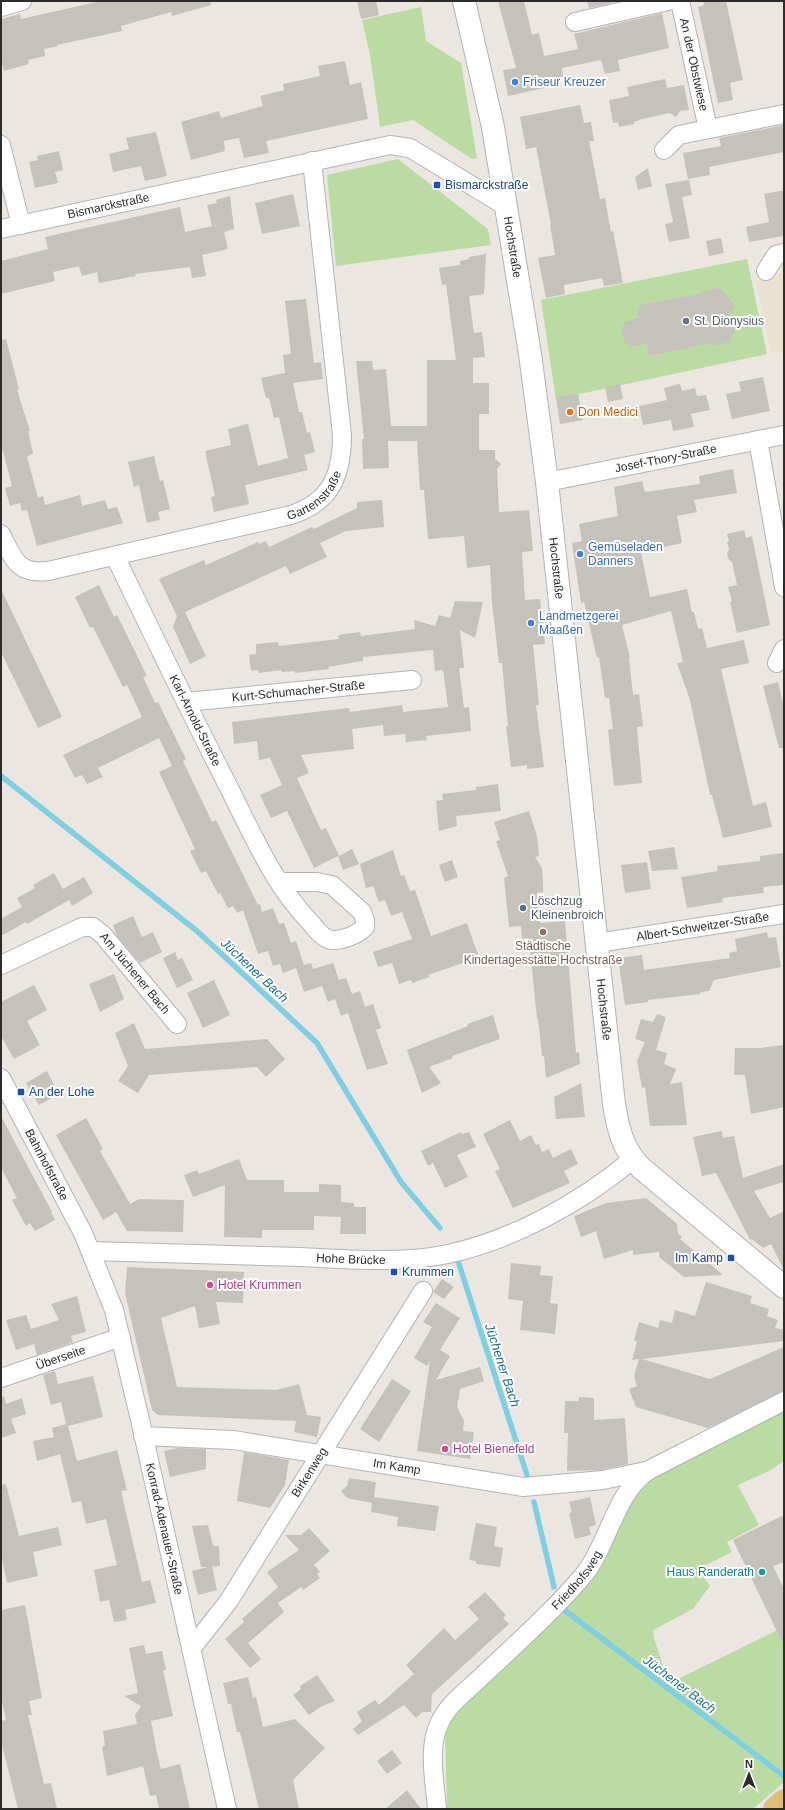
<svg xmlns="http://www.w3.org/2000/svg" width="785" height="1810" font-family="Arial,sans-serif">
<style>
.education{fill:#ebe1d1}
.green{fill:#badca3}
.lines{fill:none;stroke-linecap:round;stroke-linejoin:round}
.stream{stroke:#7fcfe2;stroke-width:5.5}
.building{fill:#c5c1bb}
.street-casing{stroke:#b0b3bb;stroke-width:20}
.secondary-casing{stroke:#b0b3bb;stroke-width:24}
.primary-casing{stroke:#c4c4c4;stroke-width:24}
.street{stroke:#fff;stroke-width:18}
.secondary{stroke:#fff;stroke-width:22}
.primary{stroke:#e2bf6f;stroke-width:22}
.shop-dot{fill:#3f7fe0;stroke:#fff;stroke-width:1.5}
.transit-dot{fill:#1a4fb4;stroke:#fff;stroke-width:1.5}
.worship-dot{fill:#6b7280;stroke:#fff;stroke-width:1.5}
.food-dot{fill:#e8710a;stroke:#fff;stroke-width:1.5}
.service-dot{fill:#5c6f8a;stroke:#fff;stroke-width:1.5}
.education-dot{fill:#8d6e63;stroke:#fff;stroke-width:1.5}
.hotel-dot{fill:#d1479c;stroke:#fff;stroke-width:1.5}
.culture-dot{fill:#0f9aa8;stroke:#fff;stroke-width:1.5}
.labels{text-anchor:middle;stroke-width:4;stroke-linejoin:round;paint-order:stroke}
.street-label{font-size:12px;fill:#2c2c2c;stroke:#fff}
.shop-label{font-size:12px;fill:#366cbe;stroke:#fff;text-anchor:start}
.transit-label{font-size:12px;fill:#164399;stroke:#fff;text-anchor:start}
.worship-label{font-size:12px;fill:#5b616d;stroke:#fff;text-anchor:start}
.food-label{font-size:12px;fill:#c56008;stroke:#fff;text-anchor:start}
.service-label{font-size:12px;fill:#4e5e75;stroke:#fff;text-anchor:start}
.education-label{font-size:12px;fill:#785e54;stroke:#fff}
.hotel-label{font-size:12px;fill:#b23c85;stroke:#fff;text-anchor:start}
.culture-label{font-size:12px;fill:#0d838f;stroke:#fff;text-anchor:end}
.water-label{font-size:13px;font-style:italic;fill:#1c708f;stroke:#fff}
</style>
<rect width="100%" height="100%" fill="#ece6e0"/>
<!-- education -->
<path class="education" d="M784,268V351L771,353L756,281L773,279L781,272Z"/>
<!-- green -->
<path class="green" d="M421,7L426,41L461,63L477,158L472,159L413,120L380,127L370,55L362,20Z
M398,159L488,229L491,245L336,266L327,175Z
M747,259L767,354L556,399L541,300Z
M784,1405V1461L769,1471L738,1485L759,1525L727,1542L732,1552L698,1569L710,1586L693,1609L653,1630L654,1638L668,1682L670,1683L784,1627V1782L753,1809H447L445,1734L451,1718L546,1623L637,1486Z"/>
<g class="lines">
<!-- stream -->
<path class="stream" d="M1,776L197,931L317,1043L401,1182L440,1228
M458,1261L527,1475
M534,1502L554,1587
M563,1609L784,1776"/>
</g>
<!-- building -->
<path class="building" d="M101,1H210L211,5L172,16L171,12L121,26L122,31L57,45L58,46L44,49L45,56L28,60L29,64L4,71L1,58V19L20,14L21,19Z
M357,1H376L379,15L361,19Z
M498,1H524L532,35L539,33L544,56L578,49L574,34L662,13L669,48L618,60L620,71L605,74L601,60L562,68L563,77L547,80L549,87L508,96L503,70L516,68Z
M587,1H620L589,8Z
M703,1H726L743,80L730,83L733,100L718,103L698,7L704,5Z
M345,61L350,85L361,82L368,119L266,141L269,153L244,158L239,138L224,141L225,151L191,160L181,122L219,111L221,118L263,106L260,96L284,90L283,84L320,76L318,66Z
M665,79L667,88L684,85L689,110L680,111L676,117L670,113L642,119L634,122V124L619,127L618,122L613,123L609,100L629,96L627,87Z
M580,105L584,123L591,122L594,141H589L599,193L600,199L605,198L611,232L613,231L623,283L604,286L602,278L564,285L565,294L546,298L538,258L555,255L550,224H551L536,147L526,149L520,117Z
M784,125V152L709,167L710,175L688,179L683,153L721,146L719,138Z
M156,132L167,176L145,181L141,166L113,172L109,154L129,149L126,138Z
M59,151L63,170L55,172L58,183L35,188L29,162L38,160L37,156Z
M648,168L652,186L638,190L635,177Z
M689,180L692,195L682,197L690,238L669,242L665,224L673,222L665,184Z
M784,190V236L749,242L746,227L769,222L764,194Z
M293,194L300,226L262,234L255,203Z
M230,196L234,229L224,232L228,249L202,255L206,276L192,278L190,267L135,274L136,276L99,283L97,272L82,276L79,266L53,272L55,281L1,294V261L48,249L45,237L180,207L185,232L212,226L207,205L217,203L216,200Z
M721,238L724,253L709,256L706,241Z
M486,254L484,294L469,296L474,333L482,332L485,357L473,358V383H489V414H479V450H495V459L501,464L497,469L499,512L529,510L533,551L522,552L525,600L540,599L545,644L533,645L539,705H536L544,767L527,769V765L511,767L506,726H508L502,663H499L492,603L490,565L467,568L464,536L428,539L424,490H420L417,441H388L389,468L363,469L362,439H364L356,361H372L373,370L386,369L391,426H427V360H456L446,284L442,285L439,268L460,265V261L469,259V257Z
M720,288L736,307L728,314L739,319L730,342L714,346L711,343L649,356L647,342L642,345L629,347L628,343L625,344L621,327L625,326L624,322L639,318L637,310H640L639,305L700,294L703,291Z
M306,299L314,363L321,362L323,379L293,383L299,412H302L307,433L310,432L315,452L304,455L308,470L245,485L249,504L214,512L211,497L215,496L205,451L231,445L228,429L248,424L258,466L288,458L279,417L274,418L269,398H266L261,378L285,373L283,355L291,354L285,301Z
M6,339L19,389L17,390L30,431H28L33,453L27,457L38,498L43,496L45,505L80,495L82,506L105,500L108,509L117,507L123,523L37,546L27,510L22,511L20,503L10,506L5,488L12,486L3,451L1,452V340Z
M763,377L770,411L732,419L726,394L741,391L739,382Z
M620,384L623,399L608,402L605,387Z
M680,384L682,391L695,388L697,396L706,395L710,410L691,414L694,427L673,431L671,420L643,425L639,406L667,400L664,388Z
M578,394L583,420L560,424L556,397Z
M154,456L160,481L163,480L170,509L158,512L160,520L147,523L139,485L134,487L128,462Z
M733,469L737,493L694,500L697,512L677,516L682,543L641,552L650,597L687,589L692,612H694L698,629L702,628L707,648L744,640L749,663L721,669L753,806L766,802L772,827L723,838L712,795H710L690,700L677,663L683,662L671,611L622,625L630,658L629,659L633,695L639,694L643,726L637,727L642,783L614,786L608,730L613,729L609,698H605L599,657L597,658L584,602L581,603L572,543L582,541L579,524L618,516L614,487L642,481L645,492L700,484L699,476Z
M382,500L384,527L346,531L320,543L327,557L290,574L286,566L185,612L206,656L190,664L173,627L177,616L159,579L204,560L206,565L258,542L259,544L266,541L269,547L312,527L314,529L357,508V502Z
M744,530L746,538L752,536L770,625L737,633L730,602L732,601L728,587L737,585L732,562L729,560L727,553L729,550L727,542L729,541L727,534Z
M99,585L114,617L117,615L147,676L143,677L155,703L158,702L186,759L183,761L212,822L216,820L258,905L260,904L262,912L273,908L279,924L284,923L291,943L296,941L304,965L311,963L313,969L333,963L339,980L346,978L352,994L360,991L365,1007L373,1004L381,1028L376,1030L388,1064L367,1070L348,1013L341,1016L335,999L328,1002L322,986L304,992L296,968L283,973L280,964L273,966L268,951L258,954L243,910L237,913L233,906L228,908L220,893L218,894L206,871L201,873L190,851L195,849L159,772L172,766L159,738L98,768L103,777L87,784L82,775L75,778L63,755L142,717L127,685L123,687L93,627L90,628L75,597Z
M1,589L62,717L38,728L1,652Z
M455,601L483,602L475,638L460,630L464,668H459L464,708L469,707L471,731L426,736L427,740L406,742L405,734L384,736L383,725L352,729L354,749L301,755L309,773L297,778L321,830L326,828L339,856L352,849L359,864L343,870L338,856L314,868L287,811L271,818L260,795L282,785L270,758L259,760L257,741L234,744L232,722L349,708L350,712L402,705L403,712L448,707L443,670L435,671L433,650L363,657V661L328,667L329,669L295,673V671L282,672L281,670L259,673L258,670L251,671L249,655L256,654V644L278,642L279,646L339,639L338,635L360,632L361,636L415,629L414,620L435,626L439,615L450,618Z
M778,682L784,708V748H779L763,686Z
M498,784L501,811L456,816L457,826L439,831L436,801L443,800L442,794L476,790V787Z
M529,811L537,836L539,856L535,857L542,868L543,883V892L537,893L540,923L565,921L576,1053L579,1052L580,1064L546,1078L544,1056H542L538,1019H537L529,938L522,939L521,926L509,927L504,878L508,876L496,841L500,840L494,822Z
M674,847L678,869L652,871L648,851Z
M393,850L401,876L404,875L410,891L415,890L431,936L467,923L478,955L465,960L466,962L428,975L429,977L412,983L411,980L399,984L392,963L378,967L373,952L412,939L402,912L391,916L385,900L379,902L373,886L366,888L360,864Z
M784,853V885L763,887L764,893L722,898L723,902L687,908L681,877L718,871L717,866L760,861V856Z
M452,860L458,877L445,882L439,865Z
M647,862L651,889L625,893L621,865Z
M54,873L63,889L84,877L93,893L72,906L69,900L27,924L26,922L1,936V919L22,907L17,898L35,888L33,885Z
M133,916L142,937L153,932L162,952L140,963L117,936L113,925Z
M767,932L768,938L776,937L781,967L714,980L709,991L701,992L700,994L648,1000V1002L625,1005L618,958L642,955L644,970L730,958L729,953L737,951L735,939Z
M175,952L178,960L182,958L193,980L177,988L163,958Z
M114,974L124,999L100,1012L89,984Z
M214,980L230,1015L203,1028L187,993Z
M34,985L47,1010L27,1021L40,1045L14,1059L1,1036V1002Z
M657,1014L666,1017L656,1050L667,1053L664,1064L676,1069L670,1084L682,1082L687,1125L650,1126L645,1087L642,1088L637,1061L645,1042L635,1039L641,1019L653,1022Z
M493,1015L500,1039L452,1056L453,1058L429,1067L441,1083L422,1093L407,1050L468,1026L467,1024Z
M134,1023L145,1049L267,1039L285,1059L266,1077L257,1067L149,1075L138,1093L118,1081L128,1066L115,1033Z
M784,1045V1107L751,1114L745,1075H734L735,1048H761Z
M47,1071L59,1094L39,1105L26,1083Z
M581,1083L585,1117L556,1119L554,1097Z
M1,1116L52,1212H51L55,1220L35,1231L30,1223L26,1226L12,1200L17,1198L1,1168Z
M86,1118L103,1149L100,1151L130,1204L139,1199L184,1200L183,1232L127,1231L116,1212L103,1220L56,1135Z
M510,1120L520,1141L531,1135L536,1145L539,1144L542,1152L549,1149L553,1158L571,1149L578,1164L564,1171L570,1183L513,1208L495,1171L500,1169L483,1134Z
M722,1131L723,1138L734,1136L743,1178L784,1164V1182L754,1191L770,1218L784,1211V1270L771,1244L763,1248L752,1239L750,1240L716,1173L702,1176L693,1137Z
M461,1132L462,1134L469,1132L476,1147L457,1155L468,1177L445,1188L433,1163L428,1166L421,1151Z
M239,1159L247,1180H284V1192H319V1184L341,1185V1202L354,1203V1207H366V1234H340L341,1217L314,1216V1230H262V1238L224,1237L225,1185L193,1197L184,1175L197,1170L199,1174Z
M646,1198L677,1224L678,1234L682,1237L680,1239L723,1275L684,1277L659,1257V1252L633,1255V1250L604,1259L596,1231L581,1237L574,1216L606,1203Z
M511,1263L541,1266L540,1275L553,1276L550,1303L558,1304L555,1334L520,1330L523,1301L508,1299Z
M127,1267L244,1272L243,1303L216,1302L220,1324L199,1328L195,1306L161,1318L177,1387L276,1390L299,1384L307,1415L321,1417L317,1437L294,1432L296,1421L158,1415L152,1410L125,1293Z
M442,1279L454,1287L444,1299L433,1292Z
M706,1282L752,1296L750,1303L769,1309L767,1316L778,1320L775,1328L784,1330V1341L642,1359L710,1379L784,1347V1391L708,1428L636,1407L629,1389L637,1386L634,1376L639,1359L632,1360L637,1342L634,1340L639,1322L658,1328L660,1320L672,1323L675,1310L695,1316Z
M77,1296L86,1332L71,1336L73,1342L37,1355L34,1344L16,1350L6,1320L26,1315L31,1329L59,1320L51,1304Z
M436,1303L460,1318L440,1350L450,1356L436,1380L480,1367L484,1381L460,1389L457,1407L464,1421L463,1431L474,1432L470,1459L417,1451L430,1361L427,1366L414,1358L432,1327L423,1322Z
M55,1371L58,1384L93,1376L103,1417L68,1426L77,1461L117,1450L127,1490L121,1491L142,1582L150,1580L156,1603L125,1610L127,1620L114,1622L109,1600L100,1602L94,1570L117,1565L106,1519L86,1524L81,1501L72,1503L60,1454L37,1461L33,1441L54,1437L52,1428L66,1424L61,1402L51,1405L43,1375Z
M392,1379L411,1391L379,1442L360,1429Z
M4,1396L6,1404L22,1398L26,1414L11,1419L16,1433L1,1438V1397Z
M579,1397L594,1398V1420L625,1418L628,1464L601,1470L567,1471L568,1433H564L565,1401H579Z
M177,1448L206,1449V1469L170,1477L164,1451Z
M244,1452L289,1460L285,1485L270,1508L237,1501Z
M349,1478L376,1482L374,1497L439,1506L435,1531L397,1526L398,1517L371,1512L372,1503L347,1498L341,1491L347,1486Z
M6,1484L19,1536L58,1527L62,1545L33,1552L38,1576L7,1583L1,1554V1485Z
M590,1497L596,1525L589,1527L591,1535L575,1539L569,1513L572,1512L569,1502Z
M784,1515V1562L773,1566L784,1589V1646L733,1540Z
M476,1523L497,1527L494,1546L503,1548L500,1567L476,1564V1561L469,1560Z
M208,1525L213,1546H219L220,1566L201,1567L192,1526Z
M309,1528L330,1551L314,1565L320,1572L317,1574L320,1578L303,1590L301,1587L278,1603L284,1612L248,1643L261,1659L250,1668L225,1639L244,1622L242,1619L278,1587L267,1572L299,1550L285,1535H301Z
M212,1566L217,1590L198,1595L192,1571Z
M485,1592L506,1615L503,1618L509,1624L432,1694L431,1712H422L416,1718L404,1705L358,1735L353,1729L362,1721L357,1712L375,1700L379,1705L414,1674L406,1665L444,1628L455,1640L479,1619L468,1607Z
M25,1605L42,1698L29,1701L32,1715H28L44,1784L51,1783L57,1809H18L1,1741V1721L6,1720L1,1697V1610Z
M144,1645L146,1654L162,1651L166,1670H163L173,1716L151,1721L157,1753L161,1769L180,1764L190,1809H159L156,1795L150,1796L143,1766L107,1776L102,1747L105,1746L103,1731L137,1724L135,1715L141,1706L124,1696L138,1693L129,1648Z
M317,1675L335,1701L322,1706L309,1715L293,1695L301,1689L300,1686Z
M248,1677L253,1698L256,1697L263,1727L295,1719L325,1748L293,1780L299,1809H259L240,1732H237L231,1704H228L223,1683Z
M392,1750L402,1763L387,1774L377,1761Z
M407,1790L421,1809H385Z"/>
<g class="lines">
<defs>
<g id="street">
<path id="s1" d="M680,1L708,129"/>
<path d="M1,7L22,1"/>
<path d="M575,22L668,1"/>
<path d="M1,145L21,225"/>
<path d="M664,150L679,135L784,114"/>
<path id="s2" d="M1,229L390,145L410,148L507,207"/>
<path d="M766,271L776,255L784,253"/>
<path d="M758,440L784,587"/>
<path id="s3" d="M547,482L784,435"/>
<path id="s4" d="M1,534C13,558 17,575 48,571L291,515C331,502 342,475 342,435L312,161"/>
<path id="s5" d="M115,556C150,629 186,703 223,776C249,826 271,882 311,923C315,928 320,935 326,938C337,944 357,935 365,927V920L362,912L332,885L317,882H279"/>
<path d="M777,663L784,649"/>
<path id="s6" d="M186,702L412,680"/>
<path id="s7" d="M597,943L784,914"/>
<path id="s8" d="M1,965L82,927H93L103,935L177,1024"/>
<path id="s9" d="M1,1078L83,1233L114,1310L141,1424L227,1809"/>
<path id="s10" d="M91,1251C161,1253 231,1255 300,1257C349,1259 400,1264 448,1254C513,1240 582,1202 633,1159"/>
<path id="s11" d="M1,1378L121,1337"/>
<path id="s12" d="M143,1436L233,1440L523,1487L603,1480L646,1471"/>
<path id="s13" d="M191,1649L228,1602L423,1291"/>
<path id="s14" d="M437,1809C435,1782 427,1747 440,1722C448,1704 467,1691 481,1677C515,1645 551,1613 582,1577C609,1545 614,1493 649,1470L784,1401"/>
</g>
<g id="secondary">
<path id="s15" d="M464,1L493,127L530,354L547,482L614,1104C618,1129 623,1150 641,1168L784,1287"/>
</g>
<path id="primary" d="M775,1809L784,1801"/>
</defs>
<!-- street casing -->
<use href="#street" class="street-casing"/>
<!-- secondary casing -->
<use href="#secondary" class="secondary-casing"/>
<!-- primary casing -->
<use href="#primary" class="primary-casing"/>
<!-- street -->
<use href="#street" class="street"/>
<!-- secondary -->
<use href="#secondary" class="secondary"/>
<!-- primary -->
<use href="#primary" class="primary"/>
</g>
<!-- markers -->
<g class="shop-dot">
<circle cx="515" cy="82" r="4"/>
<circle cx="580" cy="554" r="4"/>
<circle cx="531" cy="623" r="4"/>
</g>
<g class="transit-dot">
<rect x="433" y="181" width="8" height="8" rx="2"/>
<rect x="17" y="1088" width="8" height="8" rx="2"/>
<rect x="727" y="1254" width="8" height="8" rx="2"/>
<rect x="390" y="1268" width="8" height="8" rx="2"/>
</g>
<circle class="worship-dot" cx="686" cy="321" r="4"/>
<circle class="food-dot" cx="570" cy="412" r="4"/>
<circle class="service-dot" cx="523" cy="908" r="4"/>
<circle class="education-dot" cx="543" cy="932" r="4"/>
<g class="hotel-dot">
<circle cx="210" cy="1285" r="4"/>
<circle cx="445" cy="1449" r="4"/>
</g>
<circle class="culture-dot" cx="762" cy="1572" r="4"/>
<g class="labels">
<!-- street labels -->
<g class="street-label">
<text dy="4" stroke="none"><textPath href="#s1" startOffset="65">An der Obstwiese</textPath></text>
<text dy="4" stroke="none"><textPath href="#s2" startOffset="110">Bismarckstraße</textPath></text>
<text dy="4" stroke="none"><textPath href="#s15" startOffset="251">Hochstraße</textPath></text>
<text dy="4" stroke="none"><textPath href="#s3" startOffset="121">Josef-Thory-Straße</textPath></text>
<text dy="4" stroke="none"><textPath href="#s4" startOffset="347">Gartenstraße</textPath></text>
<text dy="4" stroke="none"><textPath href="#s15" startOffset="575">Hochstraße</textPath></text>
<text dy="4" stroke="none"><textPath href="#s6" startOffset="113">Kurt-Schumacher-Straße</textPath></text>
<text dy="4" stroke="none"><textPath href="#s5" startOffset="183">Karl-Arnold-Straße</textPath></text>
<text dy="4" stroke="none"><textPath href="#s7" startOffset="107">Albert-Schweitzer-Straße</textPath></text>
<text dy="4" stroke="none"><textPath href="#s8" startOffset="163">Am Jüchener Bach</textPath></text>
<text dy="4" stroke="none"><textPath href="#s15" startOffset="1019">Hochstraße</textPath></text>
<text dy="4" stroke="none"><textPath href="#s9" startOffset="98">Bahnhofstraße</textPath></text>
<text dy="4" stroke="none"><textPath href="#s10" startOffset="260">Hohe Brücke</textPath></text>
<text dy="4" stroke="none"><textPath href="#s11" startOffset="63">Überseite</textPath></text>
<text dy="4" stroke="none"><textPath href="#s12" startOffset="256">Im Kamp</textPath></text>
<text dy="4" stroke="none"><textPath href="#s13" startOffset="213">Birkenweg</textPath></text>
<text dy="4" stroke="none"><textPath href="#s9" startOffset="483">Konrad-Adenauer-Straße</textPath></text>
<text dy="4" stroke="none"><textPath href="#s14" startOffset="286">Friedhofsweg</textPath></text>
</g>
<!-- shop labels -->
<g class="shop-label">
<text x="523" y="86">Friseur Kreuzer</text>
<text x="588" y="551">Gemüseladen<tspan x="588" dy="14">Danners</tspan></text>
<text x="539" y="620">Landmetzgerei<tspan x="539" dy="14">Maaßen</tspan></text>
</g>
<!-- transit labels -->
<g class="transit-label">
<text x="445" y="189">Bismarckstraße</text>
<text x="29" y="1096">An der Lohe</text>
<text x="723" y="1262" text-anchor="end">Im Kamp</text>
<text x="402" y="1276">Krummen</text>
</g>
<!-- worship labels -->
<g class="worship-label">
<text x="694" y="325">St. Dionysius</text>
</g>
<!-- food labels -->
<g class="food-label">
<text x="578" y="416">Don Medici</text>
</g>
<!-- service labels -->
<g class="service-label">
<text x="531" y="905">Löschzug<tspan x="531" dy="14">Kleinenbroich</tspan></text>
</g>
<!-- education labels -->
<g class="education-label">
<text x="543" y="950">Städtische<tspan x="543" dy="14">Kindertagesstätte Hochstraße</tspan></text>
</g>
<!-- hotel labels -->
<g class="hotel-label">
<text x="218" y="1289">Hotel Krummen</text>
<text x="453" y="1453">Hotel Bienefeld</text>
</g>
<!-- culture labels -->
<g class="culture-label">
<text x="754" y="1576">Haus Randerath</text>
</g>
<!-- water labels -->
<g class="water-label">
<text transform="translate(255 970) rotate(43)" y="5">Jüchener Bach</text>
<text transform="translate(503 1365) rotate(72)" y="5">Jüchener Bach</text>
<text transform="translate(680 1684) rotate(37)" y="5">Jüchener Bach</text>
</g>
</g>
<!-- border -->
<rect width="785" height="1810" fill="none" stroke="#2c2c2c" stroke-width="4"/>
<!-- north arrow -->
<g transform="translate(749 1774)" stroke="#ffffff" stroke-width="3" paint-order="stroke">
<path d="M0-3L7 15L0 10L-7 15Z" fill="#2c2c2c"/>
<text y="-6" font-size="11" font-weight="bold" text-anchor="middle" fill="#2c2c2c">N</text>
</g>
</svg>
